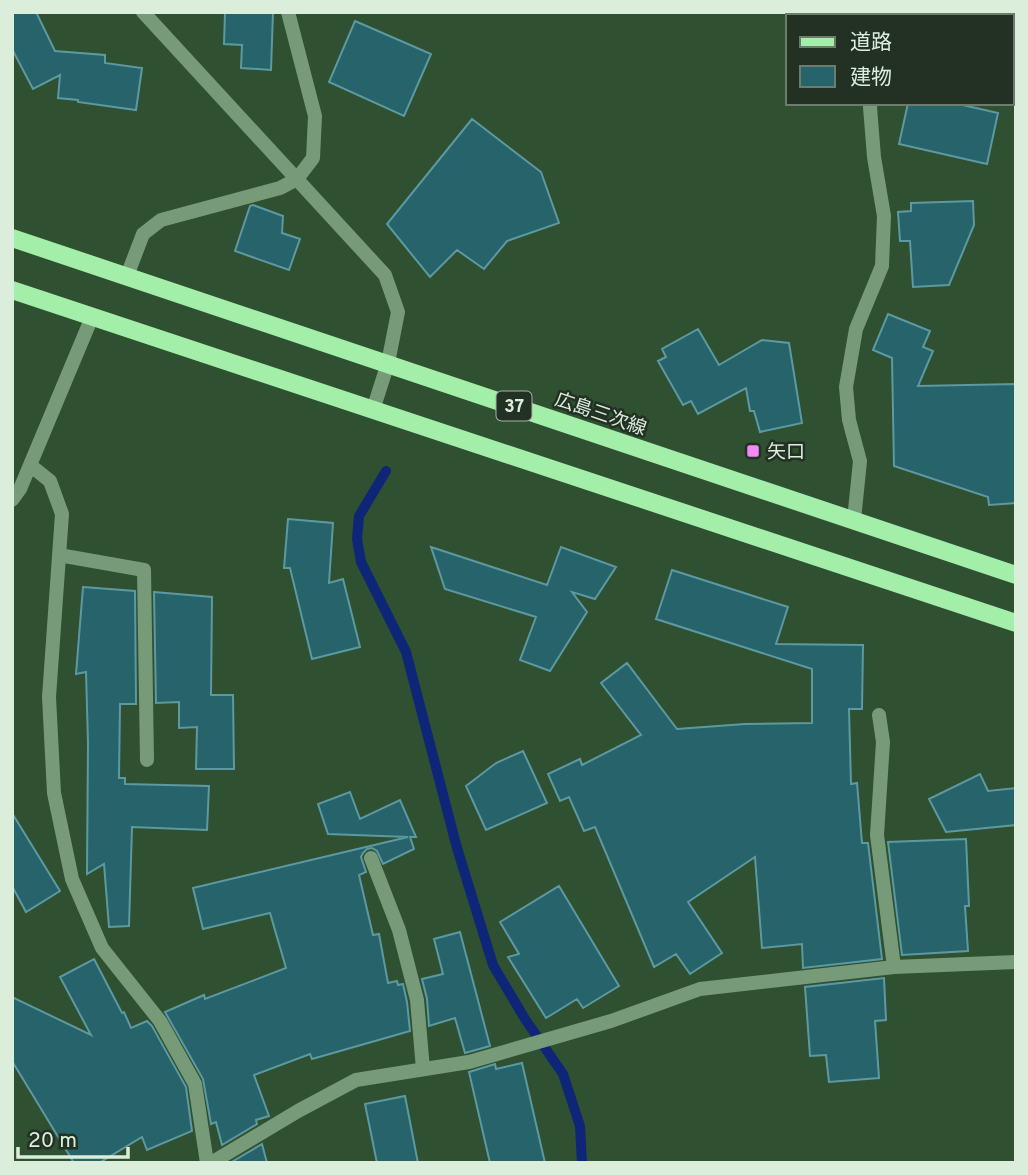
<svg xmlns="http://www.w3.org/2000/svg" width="1028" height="1175" font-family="Overpass,'Noto Sans JP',sans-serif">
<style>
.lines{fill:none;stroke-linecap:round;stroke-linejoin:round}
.stream{stroke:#0f2578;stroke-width:10}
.building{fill:#26636b;stroke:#5d99a1;stroke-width:2}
.minor{stroke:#779b79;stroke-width:14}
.tertiary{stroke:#779b79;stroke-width:14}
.primary{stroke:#a3eea8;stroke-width:18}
.poi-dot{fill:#f18af4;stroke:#223123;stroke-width:2.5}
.labels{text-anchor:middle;stroke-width:5;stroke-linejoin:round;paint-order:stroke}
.shield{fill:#223123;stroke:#a4b5a4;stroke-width:2}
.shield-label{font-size:18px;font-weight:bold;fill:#dbeedc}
.street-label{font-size:19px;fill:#dbeedc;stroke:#223123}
.poi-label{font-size:19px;fill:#dbeedc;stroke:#223123;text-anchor:start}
</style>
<rect width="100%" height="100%" fill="#2f5031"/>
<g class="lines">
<!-- stream -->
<path class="stream" d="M386,471L359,516L357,539L361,562L406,652L457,848L493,965L525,1019L563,1074L580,1126L582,1163"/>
</g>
<!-- building -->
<path class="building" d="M12,12H36L55,51L105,55V63L142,68L136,110L78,102V100L58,98L60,75L33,89L12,49Z
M225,12H273L271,70L241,68L242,45L224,44Z
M355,21L431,54L404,116L329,82Z
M908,103H954L998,113L987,164L899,144Z
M472,119L541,172L559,223L507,241L484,269L457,250L430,277L387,224Z
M973,201L974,225L949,285L913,287L910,241H900L898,212L911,211V203Z
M253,205L283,216L282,233L300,239L289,270L235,251L250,206Z
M888,314L930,331L923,347L933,351L918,386L1016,384V503L989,505L988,497L894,466L892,358L873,350Z
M698,329L719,365L762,340L789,343L802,423L760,432L754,411H750L746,388L698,414L691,401L683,405L658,361L666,357L662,349Z
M288,519L333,523L329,583L343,579L360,647L312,659L290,568H284Z
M431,547L547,585L561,547L616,567L595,599L572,592L587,612L550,671L520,660L536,617L445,589Z
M672,570L788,607L776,644L863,645L862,709H849L851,784L857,783L862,843H868L882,959L803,968L802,944L762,948L755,857L688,902L722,953L690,974L676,954L654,967L595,827L584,831L569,797L560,801L548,774L580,759L582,765L641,735L601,683L627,663L677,729L745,724L812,723V669L656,619Z
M83,587L135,591L136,704H120L119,778H125V784L209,786L207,830L132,827L129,926L109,927L104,864L87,874L88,743L86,672L76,674Z
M154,592L212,597L211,695H233L234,769H196L197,727L179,728V702L156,703Z
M523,751L547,803L486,830L466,786L496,763Z
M980,774L988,791L1016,788V825L946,832L929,799Z
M350,792L360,819L400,800L416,837H410L414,849L383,864L377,851L372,848L367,849L363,853L361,857L366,872L359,875L373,935L379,934L388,983L397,981L398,985L403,984L407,1002L410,1031L312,1059L310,1054L254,1075L269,1116L256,1120L257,1124L222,1145L216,1122L211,1124L203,1079L165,1012L204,995L205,999L286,968L270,913L203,929L193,888L408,837L328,834L318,804Z
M12,813L60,891L26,912L12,886Z
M966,839L969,906H965L968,951L902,955L888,842Z
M559,886L619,986L583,1008L577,999L546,1018L508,957L519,954L500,922Z
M460,932L490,1046L465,1053L455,1018L429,1026L427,999L422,979L443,974L434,939Z
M94,959L122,1013L124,1012L131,1028L147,1021L152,1026L186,1087L192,1131L147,1150L142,1137L99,1163H74L12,1061V997L91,1035L60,977Z
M884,978L886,1020L875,1021L879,1078L829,1082L826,1055L810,1056L805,987Z
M522,1063L545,1163H490L469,1072L495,1064L496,1069Z
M405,1096L418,1163H377L365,1104Z
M262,1144L267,1163H230Z"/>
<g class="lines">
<!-- minor -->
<path class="minor" d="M895,16L896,12
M127,276L143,234L161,220L280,188L297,179L313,158L315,116L288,12
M30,465L50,481L62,514L49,697L54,793L72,879L102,948L160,1021L195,1084L207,1163
M12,500L20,489L92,317
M854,520L860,461L849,420L846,387L856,329L882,266L884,216L874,157L870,107L871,103
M59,555L144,570L147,760
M879,715L883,742L877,835L894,967
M371,858L399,930L417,1000L423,1069
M211,1163L298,1111L356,1080L469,1062L611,1021L700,989L894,967L1016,962"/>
<!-- tertiary -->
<path class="tertiary" d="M143,12L385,275L398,312L388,363L373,410"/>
<!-- primary -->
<path class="primary" d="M12,238L1016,575
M12,290L1016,623"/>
</g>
<!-- markers -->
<rect class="poi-dot" x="746" y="444" width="14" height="14" rx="3.5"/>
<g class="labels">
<!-- shield labels -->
<rect class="shield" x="496.5" y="391.5" width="35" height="29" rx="5"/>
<g class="shield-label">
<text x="514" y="412">37</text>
</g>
<!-- street labels -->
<g class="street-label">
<text transform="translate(601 413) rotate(19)" y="7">広島三次線</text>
</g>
<!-- poi labels -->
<g class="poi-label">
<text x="767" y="458">矢口</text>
</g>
</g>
<!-- border -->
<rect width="1028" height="1175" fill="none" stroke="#dbeedc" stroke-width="28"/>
<!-- legend -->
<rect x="786" y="14" width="228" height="91" fill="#223123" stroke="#6c7d6d" stroke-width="2"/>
<rect x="800" y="37" width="35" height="10" fill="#a3eea8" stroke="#6c7d6d" stroke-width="2"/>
<text x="850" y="49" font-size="21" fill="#dbeedc">道路</text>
<rect x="800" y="66" width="35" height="21" fill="#26636b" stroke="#6c7d6d" stroke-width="2"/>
<text x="850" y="84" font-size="21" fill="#dbeedc">建物</text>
<!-- scale -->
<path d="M18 1147v10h110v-10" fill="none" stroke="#dbeedc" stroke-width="3.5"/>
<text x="28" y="1147" font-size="21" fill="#dbeedc" stroke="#223123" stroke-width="5" paint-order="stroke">20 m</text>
</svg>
